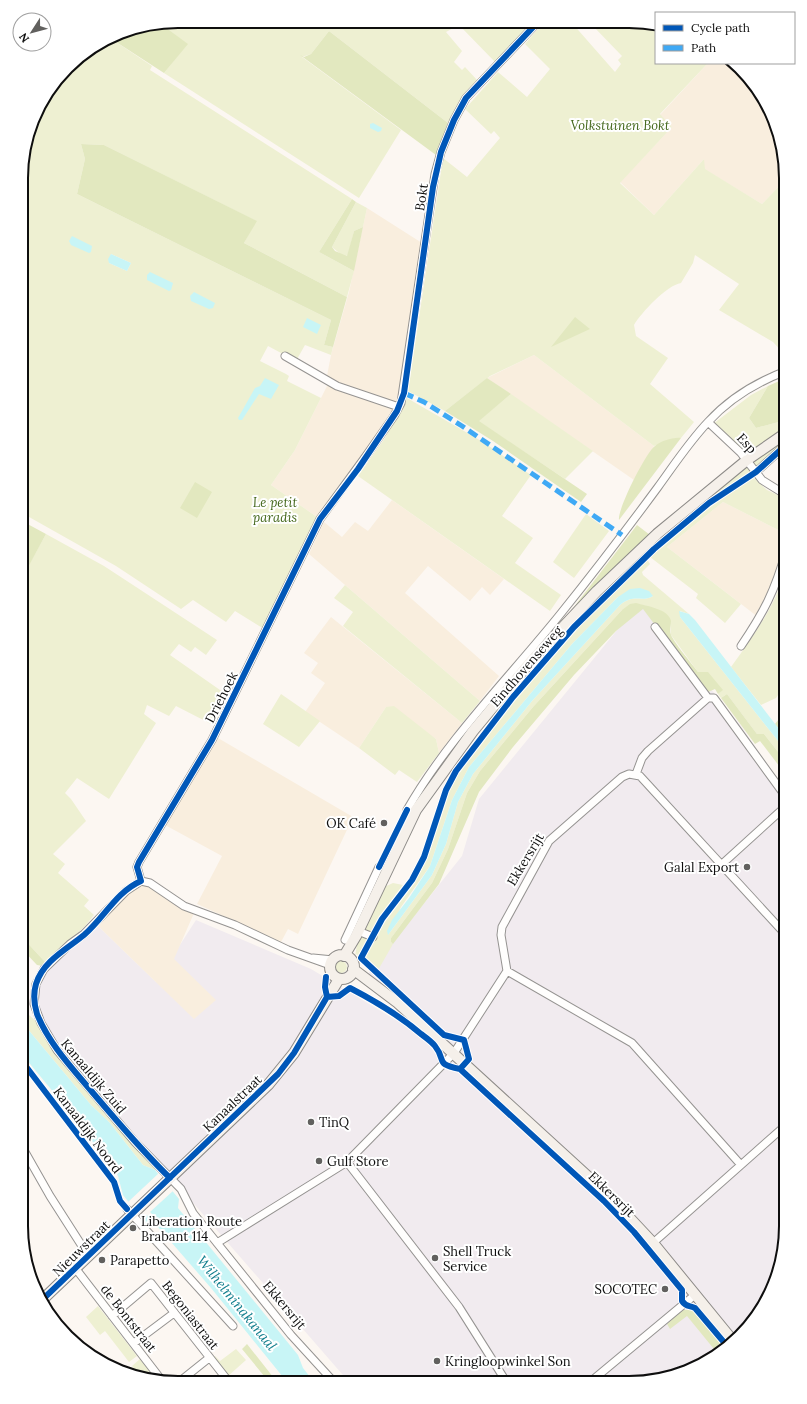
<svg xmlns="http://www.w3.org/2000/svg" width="807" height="1404" font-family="Lora,serif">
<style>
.industrial{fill:#f1ebef}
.farmland{fill:#f9eede}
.green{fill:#eef0d2;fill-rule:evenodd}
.forest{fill:#e2e8bf}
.water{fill:#c8f5f6}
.pier{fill:#fcf7f2}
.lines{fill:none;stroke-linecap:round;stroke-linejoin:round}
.street-casing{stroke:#959391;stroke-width:9}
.secondary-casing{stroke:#8c8a87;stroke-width:12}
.street{stroke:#fffefd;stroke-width:7}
.secondary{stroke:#f5f0ea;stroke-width:10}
.quiet{stroke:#3fa9f5;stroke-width:5;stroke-dasharray:10 5;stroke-linecap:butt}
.cycleway-casing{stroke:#fff;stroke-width:8}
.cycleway{stroke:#0057b8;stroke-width:6}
.poi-dot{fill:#61605e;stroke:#fff;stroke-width:1.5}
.labels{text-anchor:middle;stroke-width:4;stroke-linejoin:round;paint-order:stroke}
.park-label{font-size:13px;font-style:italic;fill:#44681c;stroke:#fff}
.street-label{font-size:13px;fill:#0e0e0e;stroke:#fff}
.poi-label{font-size:13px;fill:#0e0e0e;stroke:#fff;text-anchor:start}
.water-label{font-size:14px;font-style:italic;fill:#137f8e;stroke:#fff}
.rim{fill:none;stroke:#0e0e0e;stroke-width:2}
</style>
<rect width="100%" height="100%" fill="#fcf7f2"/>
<!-- industrial -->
<path class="industrial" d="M640,602L741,726L786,791V1236L774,1286L753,1322L724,1351L680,1375L629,1383L349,1382L60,1050L45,1025L37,1005L39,982L46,971L98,926L156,982L196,920L311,969L454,1055L366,976L462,856L479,799Z"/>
<!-- farmland -->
<path class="farmland" d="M708,63H735L759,91L778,127L786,179L762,204L704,169V159L654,215L620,182L672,127L660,115Z
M367,208L422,243L398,401L391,415L317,517L271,485L295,450L329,382L326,381L331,355L349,292Z
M534,355L654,446L634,480L487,378Z
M392,500L504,579L490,595L482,587L470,601L428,566L405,593L499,676L480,701L309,554L324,522L342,537L355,522L368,531Z
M723,502L786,534V541L774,586L758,617L667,547Z
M331,617L462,723L439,753L436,739L386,707L359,748L305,712L325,683L311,673L318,663L304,653Z
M218,738L353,817L298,934L288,929L281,942L197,904L222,856L165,825Z
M141,884L145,885L180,907L194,913L174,959L216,1000L194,1019L98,926L133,888Z"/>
<!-- green -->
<path class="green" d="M178,21L533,23L496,63L459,25L446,32L462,51L454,62L462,70L465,67L478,81L458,105L448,123L329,31L311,54L302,57L401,130L359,198L164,73L187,44L161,24Z
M543,23H572L615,72L621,64L618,60L622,56L591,24H656V63H708L660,114L672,127L620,183L654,215L704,159L705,169L762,204L786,179V356L773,342L719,310L739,284L695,255L693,263L681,283C667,285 641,313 634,325L636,336L668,358L650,384L694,422L681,438L673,439L654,446L534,355L490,376L445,411L408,391L443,158L467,177L500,138L494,131L491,134L465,109L498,72L527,97L550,69L525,44Z
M110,38L152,66L150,70L352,199L319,252L354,271L347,297L244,243L256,221L104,145L81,144L85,159L77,194L331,320L324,345L333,347L331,355L305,345L296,361L268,346L260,361L286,374L289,376L287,381L321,398L295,450L271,485L317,517L264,629L235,611L226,622L193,600L181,609L116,566L22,513V158L37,108L74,60ZM111,254L131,263L127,271L109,263Z
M356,202L367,208L363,227L354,231L348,255L344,257L332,247Z
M768,386L749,418L756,428L786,420V429L746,456L713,424L751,395Z
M511,394L593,451L565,479L478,421Z
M407,398L483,442L531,475L502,516L533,538L515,563L561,595L550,611L358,476L385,438Z
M786,437V441L758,467L755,466L751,461Z
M747,464L752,470L750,473L695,508Z
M754,478L767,490L786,499V534L723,502L667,547L741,604L725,623L696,598L698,594L650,557C684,525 714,503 754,478Z
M586,514L609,531L574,578L553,562Z
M46,534L104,566L217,640L206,655L195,647L191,652L179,644L170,655L230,697L215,726L176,706L169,716L147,705L144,714L156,723L109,799L77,778L65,793L71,799L86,821L53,854L65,864L58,873L89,900L84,906L94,915L85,926L46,963L21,936L22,571L25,572Z
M647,559L650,564L642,572L643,575L689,614L680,611V617L786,751V762L764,734H757L727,694L721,698L718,694L722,690L698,672L671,635V622L667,616L650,607L622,610L533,707L480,771L467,793L448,849L432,883L391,938V942L393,944L377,972L364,961C375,926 404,903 420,872C434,843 438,810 452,781C466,754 489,730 509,706C552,655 598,605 647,559ZM653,596C641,603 635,593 620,605L532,701L473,774L458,802L446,844L432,875L388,935L401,907L430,866L452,800L469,767L572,644L618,597Z
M786,569V683L776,698L761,705L731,667C754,635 775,607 786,569Z
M345,585L480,701L462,723L343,626L353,612L334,598Z
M281,694L320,721L299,747L263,724Z
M394,706L436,739L439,753L417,782L399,770L395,775L359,748L386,707Z
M393,883L403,885L377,920L371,939L361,957L356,954L355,956L357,945L382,888Z
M335 967a6 6 0 1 1 12 0a6 6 0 1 1-12 0Z
M29,1015L38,1023L158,1168L155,1170L143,1165L109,1122L91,1105L21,1021Z
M98,1306L137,1356L129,1362L105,1331L100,1335L86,1317Z
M236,1349L246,1360L227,1377L218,1366L220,1363L218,1365L212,1358L215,1356L220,1361Z
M140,1359L157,1381L141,1377L132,1366Z"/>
<!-- forest -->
<path class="forest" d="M161,24L188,44L164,73L110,38L118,33Z
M329,31L448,123L436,155L300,55L304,57L311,54Z
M81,144L104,145L257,221L244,243L347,297L333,347L324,345L331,320L77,194L85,159Z
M352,199L356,202L332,247L335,251L347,256L354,231L363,227L354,271L319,252Z
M575,317L590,329L551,347Z
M487,378L511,394L479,421L587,494L581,502L493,441L445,411Z
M786,378V420L756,428L749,418L768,386Z
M681,438L619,520C617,510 646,452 655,446C661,441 673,437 681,438Z
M195,482L212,492L197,518L180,508Z
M22,521L46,534L25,573L22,571Z
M637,525L650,535L567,616Z
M636,603C646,606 669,609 671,621C671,627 669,632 672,637C679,649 689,660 698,672H708L723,690L718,694L715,689L706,693L643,609L616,631L574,675L513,747L479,792L439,884L393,944L391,942V938L432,883L448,849L467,793L480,771L533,707L622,610L630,604Z
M727,694L757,734H764L786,762V775L760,741L755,744L721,698Z
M786,710V735L785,737L775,724Z
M21,936L46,963L43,966L37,965L21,948Z
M682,1310H693L725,1350L718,1354L687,1316L670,1329L667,1324Z
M247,1344L277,1382H269L242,1349Z"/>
<!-- water -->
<path class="water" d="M373,123L382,128L381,131L378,132L370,128V124Z
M72,236L92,246L91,252L89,253L71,245L69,241Z
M111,254L131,263L127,271L109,263L108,259Z
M150,272L173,283L171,290L169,291L147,280V275Z
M194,292L215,303L213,308L209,309L191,301L190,296Z
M307,318L321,325L317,334L303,327Z
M265,378L279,385L271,399L259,394L242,420H239L238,418L255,388L260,386Z
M640,588L649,591L653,596C641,603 635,593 620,605L532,701L473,774L458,802L446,844L432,875L388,935L387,931L392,920L409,898L430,866L452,800L469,767L572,644L618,597L630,589Z
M679,611L689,614L695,620L786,738V751L680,617Z
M21,1021L91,1105L109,1122L143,1165L155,1170L179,1199L178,1208L298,1355L303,1368L314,1382H287L211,1288L158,1227L147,1225L123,1195L118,1176L74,1117L21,1053Z"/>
<!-- pier -->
<path class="pier" d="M159,1173L173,1191L150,1212L152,1214L148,1217L147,1215L142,1220L128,1202Z"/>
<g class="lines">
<defs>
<path id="street" d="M285,356L337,386L399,407
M708,422L741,453L762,480L786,495
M756,472L786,445
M655,627L708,698
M741,646C764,612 775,591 786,551
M636,774L642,758L648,751L708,698H714L786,797
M411,819L407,810C448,738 511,676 562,612C595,571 627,529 658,487C674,465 689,442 708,422C729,399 757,382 786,371
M721,865L786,806
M141,881L137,867L139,862L212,740L320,519L366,456L394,416L401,403L435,174L441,152L454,120L466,98L537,23
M358,931L373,937
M345,940L379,867
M313,958L333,960
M330,965L288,950L235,925L184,906L150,883L141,881L126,891L84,934L70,944L44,969L36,984L34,1004L41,1023L57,1050L135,1142L181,1189L193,1213L205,1228L291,1335L334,1382
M507,971L632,1043L741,1165
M21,1145L50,1196L82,1246L90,1255
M347,1162L459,1307L507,1383
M127,1209L233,1326
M217,1243L347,1162L454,1053L507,971L501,935L502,927L549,841L622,777L629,774L640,776L786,935
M653,1243L786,1125
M76,1269L163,1382
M112,1316L151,1283L229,1382
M134,1343L174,1313
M179,1382L209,1358
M589,1383L696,1294"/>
<path id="secondary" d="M330 967a12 12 0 1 1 24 0a12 12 0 1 1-24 0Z
M344,956L356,936L416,810L473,731L532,660L597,591L657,534L747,460L786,433
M353,969L398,1003L608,1195L653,1243L733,1341
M41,1301L268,1085L294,1053L339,979"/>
</defs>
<!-- street casing -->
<use href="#street" class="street-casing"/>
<!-- secondary casing -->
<use href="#secondary" class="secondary-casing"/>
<!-- street -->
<use href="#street" class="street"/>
<!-- secondary -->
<use href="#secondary" class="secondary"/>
<!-- quiet -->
<path class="quiet" d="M404,393L424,402L462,426L622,535"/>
<defs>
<path id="cycleway" d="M379,867L407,810
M327,997L339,996L350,988C375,1001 399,1015 421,1034C425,1037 431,1041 435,1046C447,1061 434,1064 460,1069L604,1201L634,1232L682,1290V1301C686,1307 688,1305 695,1308L728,1347
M21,1060L114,1182L120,1201L127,1209
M460,1069L469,1059L464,1040L444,1035L361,958L382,919L412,880L424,857L446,790L456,771L513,697L574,627L654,549L709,503L756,472L786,445
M170,1178C142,1151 118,1122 93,1093C72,1068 49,1044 37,1014C34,1004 33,994 36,984C43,961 67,949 84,935C104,918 116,892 141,881L137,867L139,862L212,740L320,519L358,469L397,411L404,393L433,187L441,152L454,120L466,98L537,23
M41,1301L278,1074L294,1053L327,997L325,987L326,977"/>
</defs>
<!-- cycleway casing -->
<use href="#cycleway" class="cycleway-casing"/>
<!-- cycleway -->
<use href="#cycleway" class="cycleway"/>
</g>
<!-- markers -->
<g class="poi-dot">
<circle cx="384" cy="823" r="4"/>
<circle cx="747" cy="867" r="4"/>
<circle cx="311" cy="1122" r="4"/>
<circle cx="319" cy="1161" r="4"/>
<circle cx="133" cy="1228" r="4"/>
<circle cx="435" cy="1258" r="4"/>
<circle cx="102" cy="1260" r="4"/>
<circle cx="665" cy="1289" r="4"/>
<circle cx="437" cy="1361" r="4"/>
</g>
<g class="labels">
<!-- park labels -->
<g class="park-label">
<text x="620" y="130">Volkstuinen Bokt</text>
<text x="275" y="507">Le petit<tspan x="275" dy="15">paradis</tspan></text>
</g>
<!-- street labels -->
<g class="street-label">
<text transform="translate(421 197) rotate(-82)" y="5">Bokt</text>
<text transform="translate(747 443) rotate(47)" y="5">Esp</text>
<text transform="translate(526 666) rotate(-49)" y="5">Eindhovenseweg</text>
<text transform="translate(221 697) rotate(-63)" y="5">Driehoek</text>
<text transform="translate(525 859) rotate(-59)" y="5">Ekkersrijt</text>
<text transform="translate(94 1076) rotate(50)" y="5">Kanaaldijk Zuid</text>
<text transform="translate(232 1103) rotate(-44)" y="5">Kanaalstraat</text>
<text transform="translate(88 1130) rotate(53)" y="5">Kanaaldijk Noord</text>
<text transform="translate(612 1194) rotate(44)" y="5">Ekkersrijt</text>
<text transform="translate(81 1248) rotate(-44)" y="5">Nieuwstraat</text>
<text transform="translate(285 1305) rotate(50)" y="5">Ekkersrijt</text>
<text transform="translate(191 1315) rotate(52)" y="5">Begoniastraat</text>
<text transform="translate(129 1318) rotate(52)" y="5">de Bontstraat</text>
</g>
<!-- poi labels -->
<g class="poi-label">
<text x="376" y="828" text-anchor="end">OK Café</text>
<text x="739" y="872" text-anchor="end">Galal Export</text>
<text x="319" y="1127">TinQ</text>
<text x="327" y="1166">Gulf Store</text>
<text x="141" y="1226">Liberation Route<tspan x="141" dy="15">Brabant 114</tspan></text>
<text x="443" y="1256">Shell Truck<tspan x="443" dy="15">Service</tspan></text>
<text x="110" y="1265">Parapetto</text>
<text x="657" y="1294" text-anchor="end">SOCOTEC</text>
<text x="445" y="1366">Kringloopwinkel Son</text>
</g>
<!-- water labels -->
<g class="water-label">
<text transform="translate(237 1303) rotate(51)" y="5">Wilhelminakanaal</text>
</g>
</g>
<!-- crop -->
<path d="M0 0H807V1404H0ZM178 28H629A150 150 0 0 1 779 178V1226A150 150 0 0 1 629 1376H178A150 150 0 0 1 28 1226V178A150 150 0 0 1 178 28Z" fill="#fff" fill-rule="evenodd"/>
<path class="rim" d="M178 28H629A150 150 0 0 1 779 178V1226A150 150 0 0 1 629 1376H178A150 150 0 0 1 28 1226V178A150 150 0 0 1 178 28Z"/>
<!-- legend -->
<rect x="655" y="12" width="140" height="52" fill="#ffffff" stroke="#9f9f9f"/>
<rect x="663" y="25" width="20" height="6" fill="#0057b8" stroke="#9f9f9f"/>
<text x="691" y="32" font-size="12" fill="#0e0e0e">Cycle path</text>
<rect x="663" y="45" width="20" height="6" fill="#3fa9f5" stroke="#9f9f9f"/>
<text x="691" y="52" font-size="12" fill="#0e0e0e">Path</text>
<!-- north arrow -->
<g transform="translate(32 32) rotate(234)"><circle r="19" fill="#ffffff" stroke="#9f9f9f"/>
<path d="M0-3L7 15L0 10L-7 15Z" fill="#61605e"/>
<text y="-6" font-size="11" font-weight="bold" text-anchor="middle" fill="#0e0e0e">N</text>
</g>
</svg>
